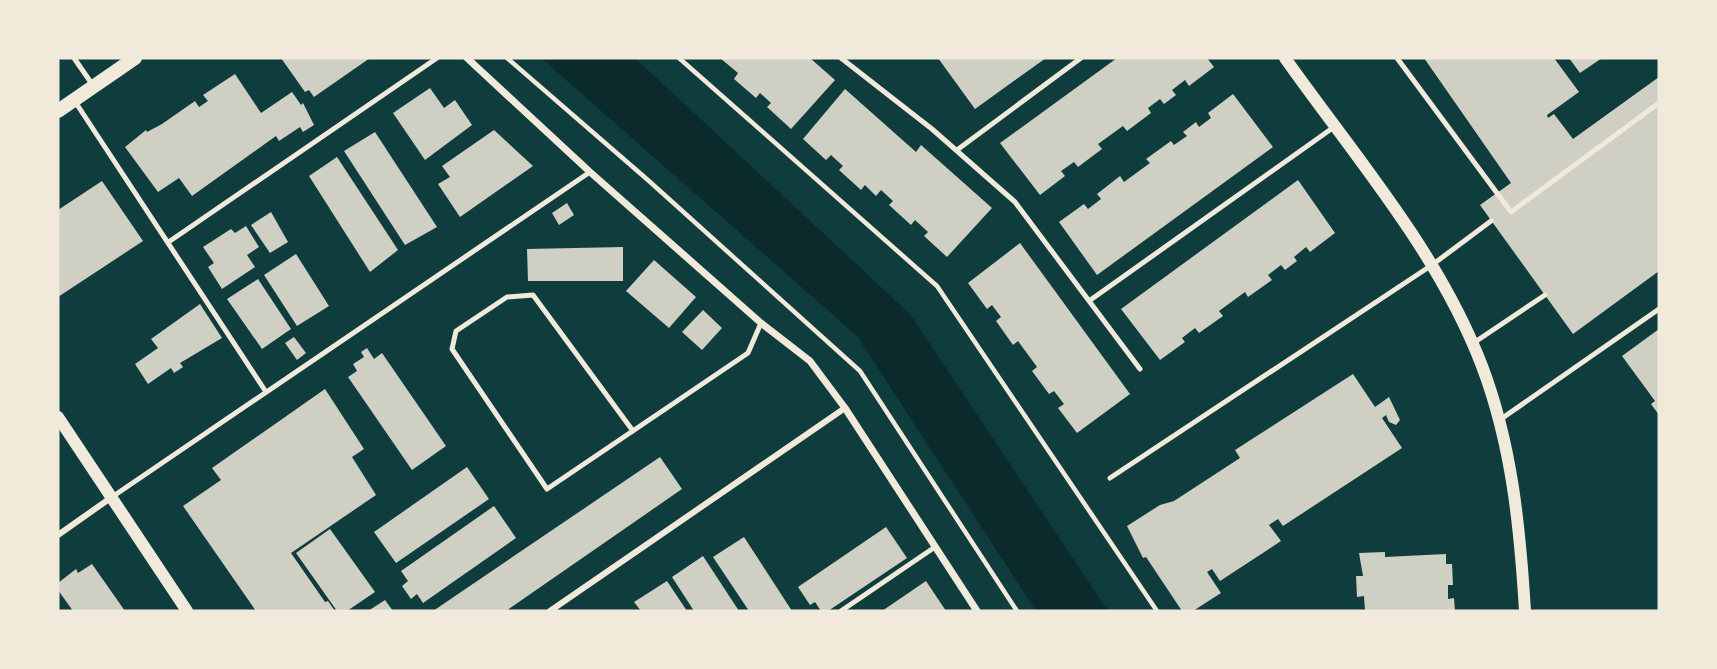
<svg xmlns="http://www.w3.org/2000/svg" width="1717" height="669" font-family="Raleway,sans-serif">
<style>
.water{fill:#0a2a2b}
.building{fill:#cfcfc3}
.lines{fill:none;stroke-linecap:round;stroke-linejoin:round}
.path{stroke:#f1e9da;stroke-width:4.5}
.service{stroke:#f1e9da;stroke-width:5}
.pedestrian{stroke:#f1e9da;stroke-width:6}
.minor{stroke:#f1e9da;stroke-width:7}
.tertiary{stroke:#f1e9da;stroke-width:12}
.secondary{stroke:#f1e9da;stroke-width:14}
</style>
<rect width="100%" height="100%" fill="#0f3d3e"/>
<!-- water -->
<path class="water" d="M541,58H635L910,314L1108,611H1036L857,336Z"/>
<!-- building -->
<path class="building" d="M281,58H370L314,97L309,90L305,92Z
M720,58H810L835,80L791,129L767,107L771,103L760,93L756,98L734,79L738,73Z
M938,58H1046L975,109Z
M1117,58H1207L1214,67L1189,86L1185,80L1172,90L1176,95L1164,104L1160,99L1148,108L1151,113L1127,131L1123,126L1098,144L1102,149L1078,167L1074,162L1061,171L1065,176L1040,195L1000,143Z
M1424,58H1554L1579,92L1547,115L1548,118L1554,114L1573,139L1659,77V271L1573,334L1480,205L1511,183Z
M1569,58H1602L1580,73Z
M235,74L261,113L292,92L301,105L303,103L314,125L303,132L300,127L279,141L276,136L192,196L179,178L158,192L125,147L146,130L147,132L162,124L195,101L199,107L208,101L203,95Z
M430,88L444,108L455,100L472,125L425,160L393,113Z
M845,89L916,152L921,145L992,208L947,257L924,236L928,232L915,220L911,225L889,205L893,201L881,190L876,196L865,185L861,190L839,170L843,166L831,155L826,160L803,139Z
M1233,94L1273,147L1097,275L1059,222L1084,204L1088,209L1101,199L1097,194L1120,176L1124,182L1150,163L1146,159L1171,141L1174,145L1187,136L1183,132L1196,122L1199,127L1211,118L1208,113Z
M494,130L533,166L460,217L438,184L450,177L442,166Z
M375,132L437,227L405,245L344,151Z
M337,157L398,250L370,272L309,176Z
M1298,180L1335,233L1310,252L1306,247L1294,257L1297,261L1285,270L1281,265L1268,275L1272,280L1248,297L1245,292L1219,311L1223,316L1199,333L1195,328L1182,338L1185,342L1160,360L1121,309Z
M102,181L143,241L58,297V210Z
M567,203L574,215L559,225L552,213Z
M271,212L288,242L270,253L251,225Z
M246,226L259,247L247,255L255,267L222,289L208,267L214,263L203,247L231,229L235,233Z
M1020,243L1130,394L1077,433L1058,408L1064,404L1054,391L1049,394L1032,371L1037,367L1018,341L1013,345L996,321L1001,317L992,305L987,309L968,283Z
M623,247V281H528L527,249Z
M296,254L329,306L297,326L264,275Z
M654,260L696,297L669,328L626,291Z
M258,279L291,329L262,349L227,299Z
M200,304L222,338L180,363L183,367L174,373L171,368L148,384L135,364L158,348L151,339Z
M703,310L722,328L702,350L682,332Z
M1659,329V415L1651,404L1655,401L1622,356Z
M294,337L306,353L297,360L285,343Z
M367,348L374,359L382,353L446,446L412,470L348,377L357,371L353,364L364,357L361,352Z
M1353,374L1375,407L1389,397L1400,420L1396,425L1389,422L1386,415L1382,418L1402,448L1283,526L1278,519L1269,525L1281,541L1220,581L1212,569L1207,572L1221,593L1193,611H1182L1146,557L1143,558L1127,526L1160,505L1174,501L1240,458L1235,450Z
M325,389L364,449L352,457L376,495L291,553L325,602L328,601L335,611H256L183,506L221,480L212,468Z
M660,457L682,489L506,611H433Z
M467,467L489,499L396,563L374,532Z
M494,506L516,538L423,603L417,594L411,599L402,586L408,581L401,571Z
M886,527L907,558L828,611H821L815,602L810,605L798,587Z
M330,529L375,592L347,611H337L296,553Z
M744,537L792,611H749L713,557Z
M1385,552V557L1446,554V564H1452L1453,585H1448V599L1454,598L1455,611H1365L1364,596L1357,597L1356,576H1363L1359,553Z
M703,556L739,611H694L672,577Z
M92,564L125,611H73L58,590V583L76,569L78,573Z
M667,581L687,611H641L634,602Z
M926,581L946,611H882Z
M385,600L393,611H368Z"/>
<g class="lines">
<!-- path -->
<path class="path" d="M507,58L649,181L860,371L1017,611
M679,58L937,286L1157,611"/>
<!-- service -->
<path class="service" d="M74,58L92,84
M841,58L932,129L1015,202L1140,369
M1397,58L1511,212L1659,103
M74,100L266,392
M957,150L1081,58
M170,241L437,58
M1089,301L1334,127
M1472,344L1545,295
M1501,419L1659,309
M633,431L533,295L507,297L456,331L452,349L547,489L748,353L761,323
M1110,478L1432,265L1491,221
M112,497L590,172
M841,611L935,547"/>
<!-- pedestrian -->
<path class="pedestrian" d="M58,535L112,497
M550,611L845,408"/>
<!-- minor -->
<path class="minor" d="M467,58L590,172L761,323L810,361L845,408L977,611"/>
<!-- tertiary -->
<path class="tertiary" d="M1285,58C1355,157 1438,251 1482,366C1512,445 1520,528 1525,611
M58,417L187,611"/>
<!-- secondary -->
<path class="secondary" d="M58,111L135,58"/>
</g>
<!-- border -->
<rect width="1717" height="669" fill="none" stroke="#f1e9da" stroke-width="119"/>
</svg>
